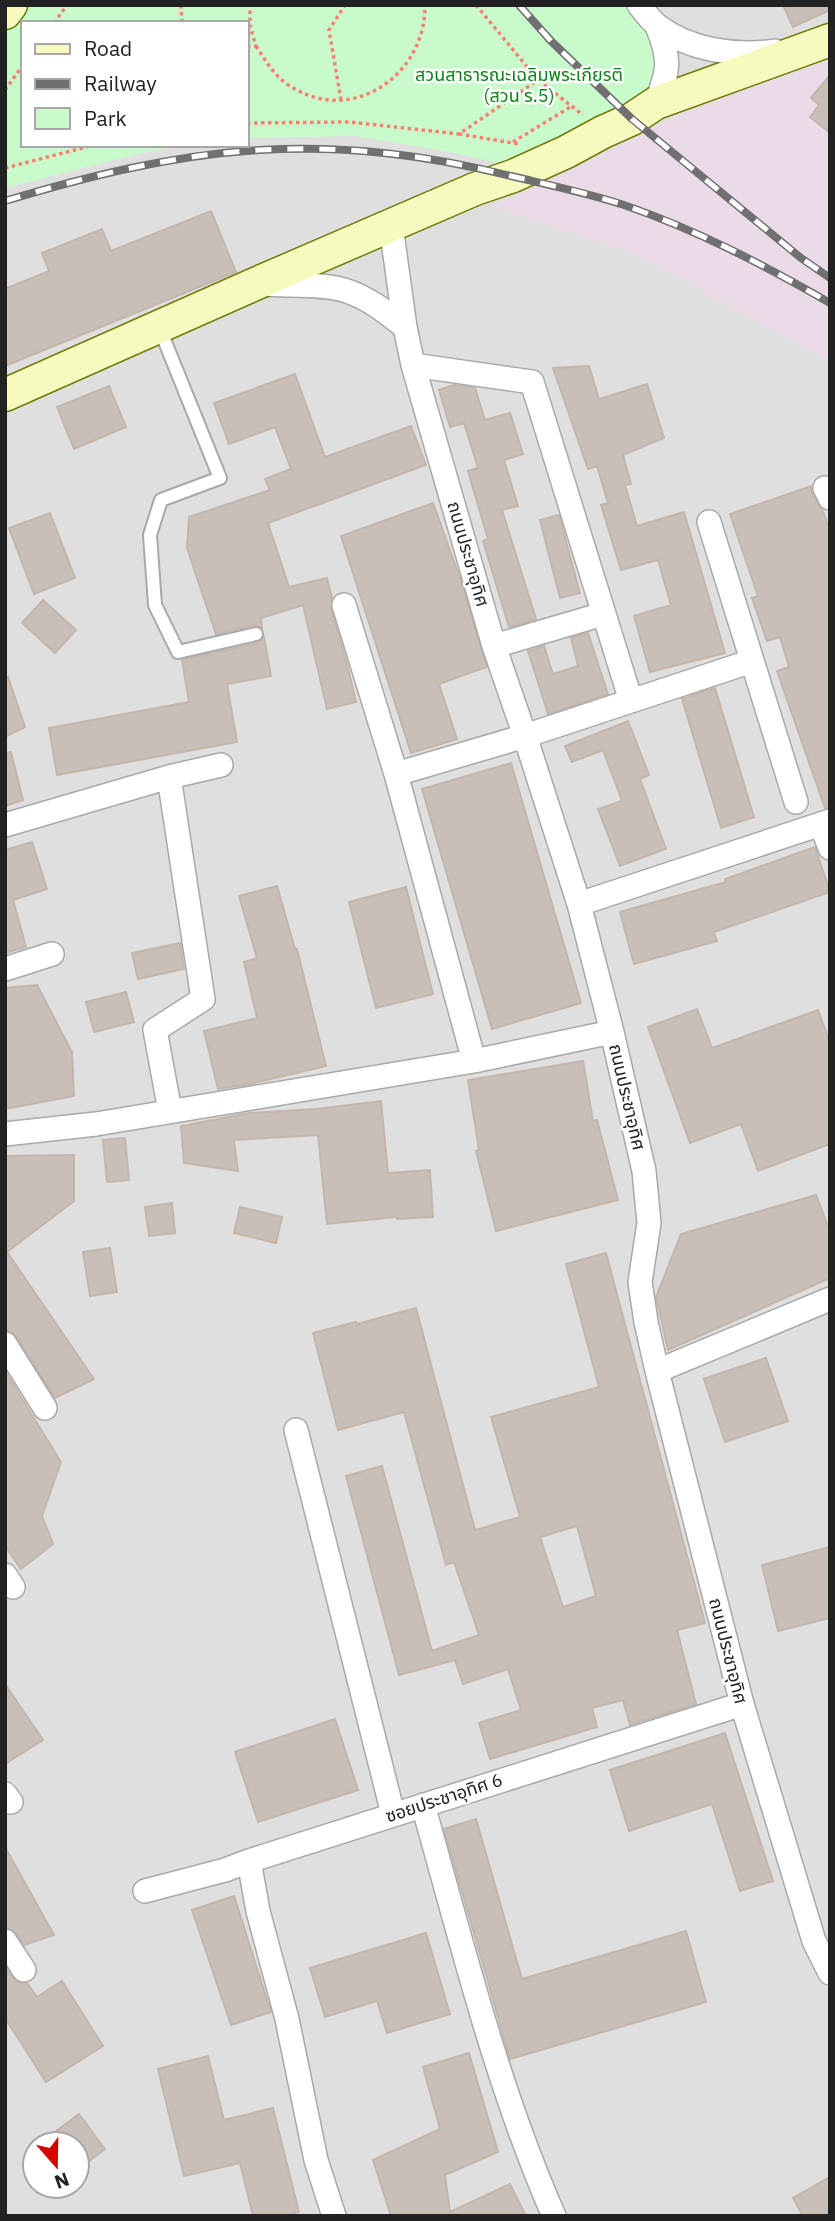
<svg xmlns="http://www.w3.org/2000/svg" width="835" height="2221" font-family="'IBM Plex Sans','Noto Sans Thai',sans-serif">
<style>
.residential{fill:#e0dfdf;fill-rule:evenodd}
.industrial{fill:#ebdbe8}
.park{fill:#c8facc}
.building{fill:#c7bfb8;stroke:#c4b6ab;stroke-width:2;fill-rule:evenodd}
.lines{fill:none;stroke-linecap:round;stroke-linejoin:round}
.lane-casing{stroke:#a9a9a9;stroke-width:16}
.street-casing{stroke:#a9a9a9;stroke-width:26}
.secondary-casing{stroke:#707d05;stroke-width:35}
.path{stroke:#fa8072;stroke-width:3.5;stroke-dasharray:3.5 3.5;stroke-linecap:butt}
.lane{stroke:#fff;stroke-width:12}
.street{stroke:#fff;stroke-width:23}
.secondary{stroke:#f7fabf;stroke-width:32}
.rail-casing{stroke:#707070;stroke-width:8}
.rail{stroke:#fff;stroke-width:5;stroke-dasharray:16;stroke-linecap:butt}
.labels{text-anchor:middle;stroke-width:5;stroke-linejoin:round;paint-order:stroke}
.park-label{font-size:18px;fill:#0c8416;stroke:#fff}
.street-label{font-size:18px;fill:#222;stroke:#fff}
</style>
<rect width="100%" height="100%" fill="#f2efe9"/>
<!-- residential -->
<path class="residential" d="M5,5H830V2216H5ZM23,23H247V145H23ZM35,2144H77V2186H35Z"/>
<!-- industrial -->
<path class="industrial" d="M824,58L830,63V361L635,254L493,207L706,102Z"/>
<!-- park -->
<path class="park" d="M11,5H639L657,26L656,103L527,169L444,151L356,136L247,138V23H23V145H192L146,152L5,188V13Z"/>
<!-- building -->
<path class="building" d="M783,5H830V10L793,27Z
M830,75V133L810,117L819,105L811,98Z
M211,211L236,272L5,366V289L49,271L42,253L102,229L111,251Z
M589,366L599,399L647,384L664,438L623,455L631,484L625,485L637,526L684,512L725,653L650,672L634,616L671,605L658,560L621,570L601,505L608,503L597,466L588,469L553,368Z
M295,374L325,457L411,426L426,465L268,523L289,587L327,578L332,598L331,609L347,664L356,702L327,709L303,605L261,618L262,628L254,625L216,634L187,548L189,517L270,490L265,479L291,469L275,427L229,444L214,403Z
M454,385L475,388L485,420L510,413L523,454L504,460L518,506L502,510L536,619L509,627L483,541L488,539L468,471L478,468L464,423L450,427L439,390Z
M109,386L126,427L74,449L57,407Z
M811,486L812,494L822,509L830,532V807L825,808L777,671L789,667L780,637L767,641L752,598L758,596L730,514Z
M433,503L461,581L487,667L439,684L457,739L411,753L341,536Z
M50,513L75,578L34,594L9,528Z
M559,515L580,593L560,598L540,520Z
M43,600L76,630L55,653L22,623Z
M588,633L608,694L548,714L528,651L544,646L553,674L578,666L571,638Z
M264,637L271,676L227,684L237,742L57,775L49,728L189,702L182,660L258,643Z
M5,677H8L25,727L5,737Z
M715,688L754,817L721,828L682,699Z
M628,721L649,775L640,779L666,849L620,866L598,809L622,801L603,750L572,762L565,746Z
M11,752L23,800L5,806V753Z
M511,763L581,1003L492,1029L422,789Z
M32,842L47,889L13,900L26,947L5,953V850Z
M815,847L830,892L714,932L717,941L634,964L620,912L726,882L725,879Z
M277,886L295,949H297L326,1066L250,1084L218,1089L204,1031L257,1018L244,962L257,958L239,896Z
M406,887L433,994L376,1008L349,902Z
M180,943L184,969L138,979L132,953Z
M37,985L72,1052L74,1096L5,1109V988Z
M126,992L134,1022L94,1032L86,1002Z
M697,1009L712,1048L818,1010L830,1043V1144L758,1171L741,1124L690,1143L648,1027Z
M583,1061L593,1121L597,1120L618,1200L496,1231L476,1151L479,1150L468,1080Z
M381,1101L388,1173L430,1170L433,1217L397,1219V1217L327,1224L318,1135L234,1140L238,1171L184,1163L181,1126L249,1113L316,1109Z
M125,1138L129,1180L107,1182L103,1140Z
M74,1155V1201L7,1252L94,1379L55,1398L17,1337L12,1332L5,1330V1156Z
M816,1195L830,1232V1278L668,1350L656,1297L681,1234Z
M172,1203L175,1233L149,1236L145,1207Z
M240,1207L282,1217L276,1243L234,1233Z
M110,1248L117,1292L90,1296L83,1252Z
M606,1253L705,1623L677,1630L696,1704L630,1725L623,1700L592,1708L597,1727L490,1759L479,1723L521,1710L508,1669L463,1684L455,1660L399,1675L346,1476L382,1466L432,1651L479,1635L454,1562L446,1565L404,1412L338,1430L313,1333L356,1322L357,1324L416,1308L475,1530L520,1517L491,1417L599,1387L566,1264ZM577,1526L596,1596L563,1607L540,1537Z
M766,1358L788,1421L725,1442L704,1379Z
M5,1371L61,1462L42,1516L53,1544L21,1569L5,1546Z
M830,1547V1618L778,1631L762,1565Z
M5,1684L43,1740L5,1764Z
M335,1719L358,1790L258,1822L235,1752Z
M725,1733L773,1881L740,1891L712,1804L629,1831L610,1770Z
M476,1819L522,1979L686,1931L706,2002L510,2059L444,1829Z
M5,1847L54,1935L24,1945L16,1933L5,1927Z
M234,1896L271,2012L231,2025L192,1910Z
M426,1933L450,2014L387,2033L377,2001L325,2017L310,1968Z
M5,1967L17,1982L27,1983L37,1997L62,1981L103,2046L46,2082L5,2018Z
M469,2053L498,2152L445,2175L450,2212L510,2184L526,2216H391L373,2160L440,2129L423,2067Z
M208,2056L224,2120L273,2108L299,2212L284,2216H253L240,2163L184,2176L158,2069Z
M79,2114L105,2149L77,2170V2144H39Z
M830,2177V2216H803L793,2198Z"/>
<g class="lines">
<defs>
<path id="lane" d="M159,327L220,478L161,500L150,535L155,605L178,652L256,634"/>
<path id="street" d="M639,5C645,12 651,21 658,26C689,50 737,57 775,51
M656,103C669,70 671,60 657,26
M391,226L405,327L413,365L494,646L525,736L579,904L612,1032L644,1171L649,1223L640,1282L646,1322L657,1371L742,1704L814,1941L830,1973
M261,284C288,286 318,283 344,290C367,297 386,312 405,327
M413,365L532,382L631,701
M825,488L830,498
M709,522L796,802
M344,605L396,774L474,1061
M494,646L603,614
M396,774L525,736L752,661
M169,777L221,765
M821,824L830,848
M5,825L169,777L203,999L155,1030L170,1111
M579,904L830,821
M5,969L52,954
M5,1134L96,1124L474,1061L612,1032
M5,1344L45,1408
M657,1371L830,1299
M296,1430L393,1814
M5,1575L13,1587
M5,1794L11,1802
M423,1805C462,1943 496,2084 554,2216
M249,1861L258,1911L287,2019L316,2160L334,2216
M145,1891L225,1870L249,1861L742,1704
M5,1941L24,1970"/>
<path id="secondary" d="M5,13L11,5
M5,395L255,284L475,189L513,176L566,152L603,132L632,119L656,103L830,40"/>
</defs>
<!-- lane casing -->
<use href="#lane" class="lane-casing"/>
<!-- street casing -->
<use href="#street" class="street-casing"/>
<!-- secondary casing -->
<use href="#secondary" class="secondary-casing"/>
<!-- path -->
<path class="path" d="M181,5L182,23
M476,5L538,80L583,115
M54,23L67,5
M256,46C267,63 276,79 295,89C357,124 426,72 425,5
M247,47L256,46L250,26V5
M5,90L23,65
M341,100L329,30L345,5
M247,123L349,122L459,134L538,80
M459,134L519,144
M513,142L572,106
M5,168L94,145"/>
<!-- lane -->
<use href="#lane" class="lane"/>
<!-- street -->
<use href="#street" class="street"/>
<!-- secondary -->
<use href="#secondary" class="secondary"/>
<defs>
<path id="rail" d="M519,5L551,41L632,119L801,258L830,278
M5,201C88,176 173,155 259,150C347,145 427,155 511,176C549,185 588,193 624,205C697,230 764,265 830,303"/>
</defs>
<!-- rail casing -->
<use href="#rail" class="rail-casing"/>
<!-- rail -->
<use href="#rail" class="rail"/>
</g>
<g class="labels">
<!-- park labels -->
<g class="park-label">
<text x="519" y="81">สวนสาธารณะเฉลิมพระเกียรติ<tspan x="519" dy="21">(สวน ร.5)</tspan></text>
</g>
<!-- street labels -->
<g class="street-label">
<text transform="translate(468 554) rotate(74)" y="6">ถนนประชาอุทิศ</text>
<text transform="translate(627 1097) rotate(77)" y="6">ถนนประชาอุทิศ</text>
<text transform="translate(728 1651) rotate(76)" y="6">ถนนประชาอุทิศ</text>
<text transform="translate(444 1798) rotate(-18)" y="6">ซอยประชาอุทิศ 6</text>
</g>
</g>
<!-- border -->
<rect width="835" height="2221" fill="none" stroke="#222222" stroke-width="14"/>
<!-- legend -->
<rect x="21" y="21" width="228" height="126" fill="#ffffff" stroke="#a7a7a7" stroke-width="2"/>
<rect x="35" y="44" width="35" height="10" fill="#f7fabf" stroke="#a7a7a7" stroke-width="2"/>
<text x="84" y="56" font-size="21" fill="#222222">Road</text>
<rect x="35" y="79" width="35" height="10" fill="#707070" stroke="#a7a7a7" stroke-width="2"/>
<text x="84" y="91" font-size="21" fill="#222222">Railway</text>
<rect x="35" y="108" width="35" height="21" fill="#c8facc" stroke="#a7a7a7" stroke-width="2"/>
<text x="84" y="126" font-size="21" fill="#222222">Park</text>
<!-- north arrow -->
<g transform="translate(56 2165) rotate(160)"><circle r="33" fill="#ffffff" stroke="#a7a7a7" stroke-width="2"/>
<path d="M0-5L12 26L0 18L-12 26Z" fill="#d40000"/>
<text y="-10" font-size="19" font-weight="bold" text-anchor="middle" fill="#222222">N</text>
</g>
</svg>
